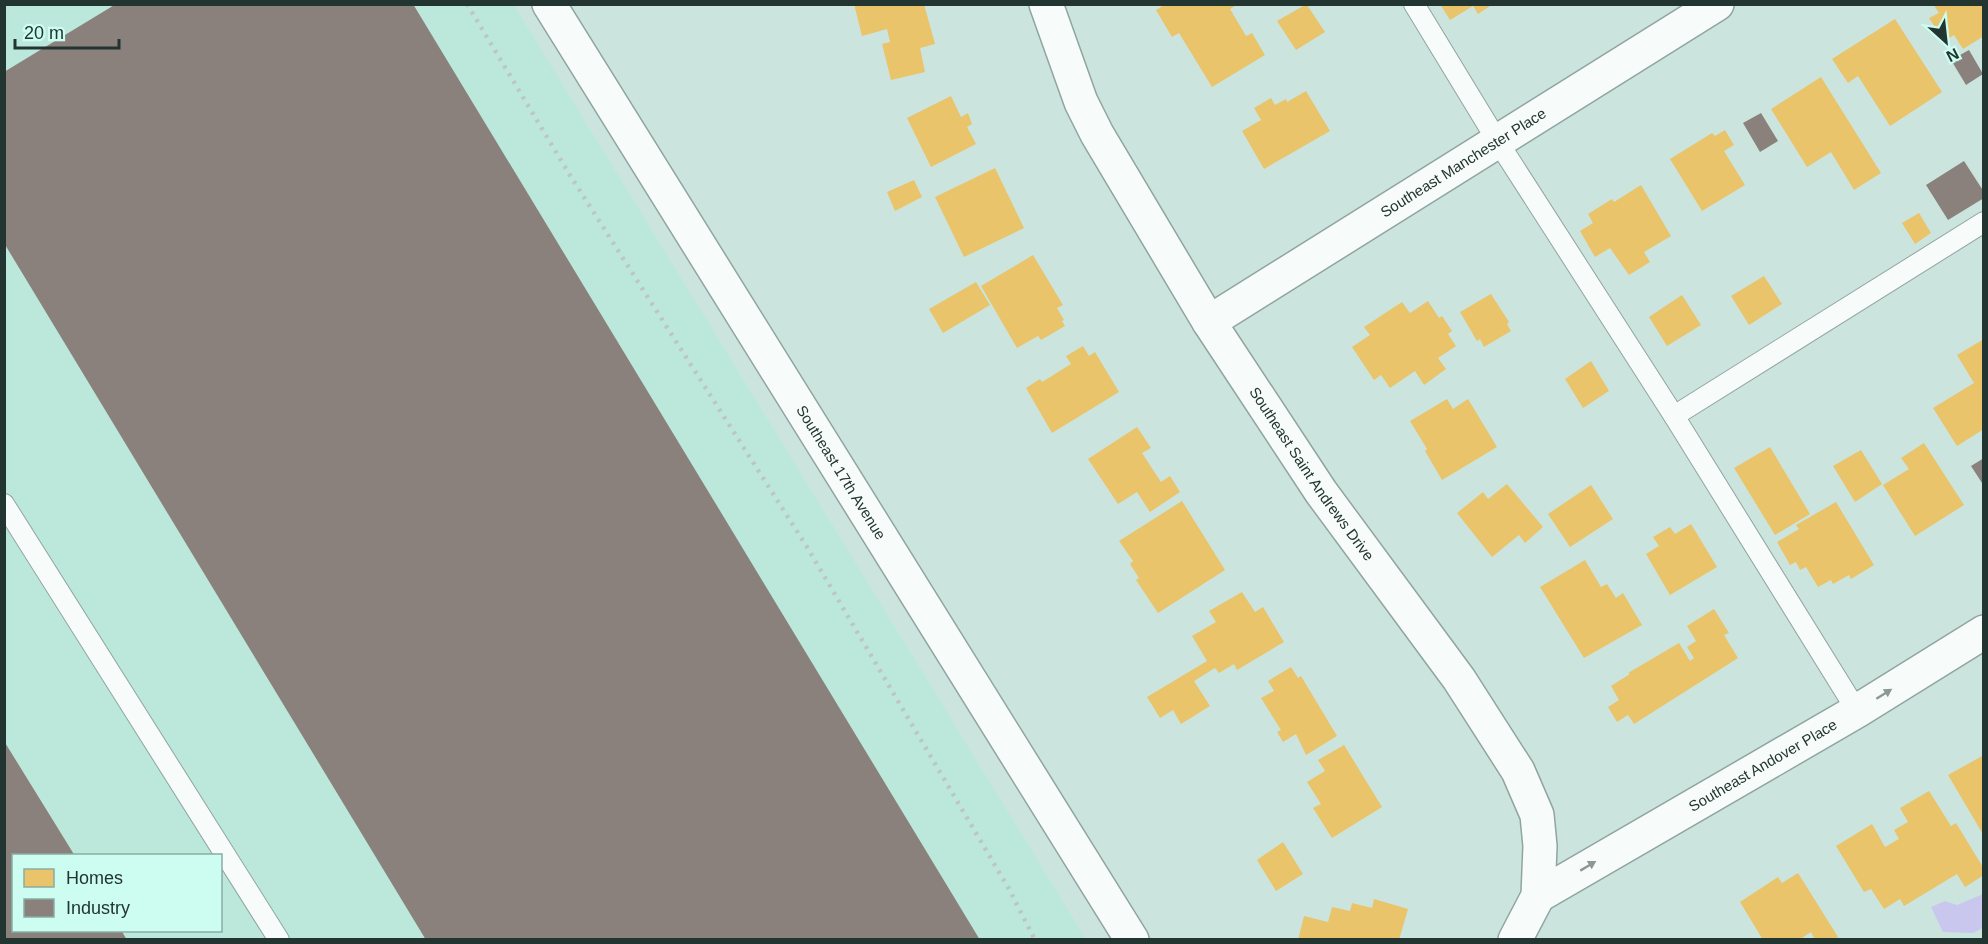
<svg xmlns="http://www.w3.org/2000/svg" width="1988" height="944" font-family="Helvetica,sans-serif">
  <rect width="100%" height="100%" fill="#cbe5de"/>
  <path fill="#bce8dc" fill-rule="evenodd" d="M5,4L514,5L1086,939L5,940ZM14,856H220V930H14Z"/>
  <path fill="#cac7ef" d="M1983,894V928L1973,933L1943,932L1931,907L1945,901L1957,905Z"/>
  <g fill="#e9c46a">
    <path d="M854,4H924L935,44L920,48L925,72L891,80L882,44L890,42L887,29L862,36Z"/>
    <path d="M1166,4H1234L1235,6L1230,9L1246,36L1252,33L1265,55L1212,87L1179,33L1172,37L1156,10Z"/>
    <path d="M1440,4H1493L1478,14L1473,6L1450,20Z"/>
    <path d="M1933,4H1984V36L1963,49L1954,35L1944,41L1929,18L1939,13Z"/>
    <path d="M1305,5H1307L1325,32L1296,50L1277,21Z"/>
    <path d="M1895,19L1942,92L1890,126L1858,76L1848,83L1832,59Z"/>
    <path d="M1821,77L1881,173L1854,190L1831,152L1807,167L1771,109Z"/>
    <path d="M1306,91L1330,131L1264,169L1242,131L1261,120L1254,108L1271,98L1275,105L1286,99L1287,102Z"/>
    <path d="M951,96L961,117L968,113L972,124L967,127L976,144L931,167L907,118Z"/>
    <path d="M1725,130L1734,145L1724,151L1745,185L1702,211L1670,159L1712,133L1715,136Z"/>
    <path d="M995,168L1024,228L964,257L935,197Z"/>
    <path d="M914,180L922,197L895,211L887,192Z"/>
    <path d="M1641,185L1671,236L1644,252L1650,262L1629,275L1610,248L1595,257L1580,231L1593,223L1588,214L1612,199L1614,202Z"/>
    <path d="M1919,213L1931,233L1915,244L1902,223Z"/>
    <path d="M1033,255L1063,305L1057,308L1064,320L1062,321L1065,326L1041,340L1038,336L1017,348L981,286Z"/>
    <path d="M1764,276L1782,304L1749,325L1731,296Z"/>
    <path d="M976,282L990,305L943,333L929,309Z"/>
    <path d="M1491,294L1509,322L1507,324L1511,331L1484,347L1480,339L1477,341L1460,312Z"/>
    <path d="M1682,295L1701,325L1667,346L1649,317Z"/>
    <path d="M1428,301L1439,318L1442,316L1452,331L1448,334L1456,346L1438,358L1446,369L1424,385L1415,371L1390,388L1381,375L1374,380L1352,347L1370,335L1364,327L1402,302L1410,313Z"/>
    <path d="M1984,339V429L1957,446L1933,408L1974,383L1957,355Z"/>
    <path d="M1083,346L1089,356L1095,352L1119,392L1052,433L1026,388L1040,379L1042,382L1071,364L1066,356Z"/>
    <path d="M1591,361L1609,391L1583,408L1565,379Z"/>
    <path d="M1447,399L1453,409L1468,399L1497,447L1442,480L1425,451L1427,449L1410,421Z"/>
    <path d="M1137,427L1151,448L1142,453L1161,482L1170,476L1180,492L1150,512L1137,492L1118,504L1088,459Z"/>
    <path d="M1924,443L1964,505L1915,536L1883,485L1909,469L1901,458Z"/>
    <path d="M1770,447L1810,514L1775,535L1734,468Z"/>
    <path d="M1861,450L1882,484L1855,502L1833,466Z"/>
    <path d="M1507,484L1543,527L1525,543L1519,535L1492,557L1457,513L1483,492L1488,499Z"/>
    <path d="M1591,485L1613,519L1570,547L1548,514Z"/>
    <path d="M1182,501L1225,570L1158,613L1136,580L1139,578L1130,564L1133,561L1119,541Z"/>
    <path d="M1836,502L1874,565L1851,579L1849,575L1833,584L1831,580L1818,587L1806,567L1800,570L1796,562L1790,565L1777,542L1799,529L1796,525Z"/>
    <path d="M1691,524L1717,567L1670,595L1646,554L1659,546L1653,537L1670,527L1675,534Z"/>
    <path d="M1585,560L1601,587L1607,584L1616,598L1623,593L1642,625L1584,658L1540,587Z"/>
    <path d="M1242,592L1255,612L1263,607L1284,642L1237,670L1234,664L1219,673L1215,668L1194,681L1210,706L1181,724L1173,710L1160,718L1147,697L1207,661L1192,636L1216,622L1209,611Z"/>
    <path d="M1714,609L1729,633L1724,635L1738,658L1634,724L1628,715L1617,722L1608,707L1619,700L1611,686L1630,674L1628,673L1679,643L1690,661L1694,658L1687,647L1696,641L1687,626Z"/>
    <path d="M1291,667L1298,678L1301,676L1337,736L1306,755L1296,734L1283,742L1277,732L1281,730L1261,698L1274,691L1268,681Z"/>
    <path d="M1344,745L1382,807L1332,838L1313,808L1321,804L1307,782L1325,771L1318,760Z"/>
    <path d="M1984,755V836L1948,775Z"/>
    <path d="M1929,791L1951,826L1956,823L1984,869V875L1965,887L1957,874L1904,906L1900,899L1884,909L1871,889L1864,892L1836,846L1872,824L1885,847L1899,839L1894,830L1908,822L1900,808Z"/>
    <path d="M1283,842L1303,874L1276,891L1257,860Z"/>
    <path d="M1798,873L1838,937L1834,940H1815L1811,932L1799,940H1763L1740,902L1778,877L1782,883Z"/>
    <path d="M1374,899L1408,909L1399,940H1298L1304,916L1328,922L1332,907L1350,911L1352,903L1372,908Z"/>
  </g>
  <g fill="#8a817c">
    <path d="M116,4H413L980,940H426L4,243V72Z"/>
    <path d="M1969,50L1983,74L1966,85L1951,60Z"/>
    <path d="M1761,113L1778,141L1760,152L1743,123Z"/>
    <path d="M1964,161L1984,192V198L1948,220L1926,185Z"/>
    <path d="M1984,458V486L1971,466Z"/>
    <path d="M4,741L75,856H14V930H121L127,940H4Z"/>
  </g>
  <g fill="none" stroke-linecap="round" stroke-linejoin="round">
    <defs>
      <g id="service">
        <path d="M1414,4L1498,142L1674,416L1857,711"/>
        <path d="M1674,416L1984,222"/>
        <path d="M4,504L279,940"/>
      </g>
      <g id="minor">
        <path id="s1" d="M1046,4L1081,102L1097,134L1209,322L1321,492L1459,679L1518,771L1537,815L1540,846L1538,896L1515,940"/>
        <path id="s2" d="M1209,322L1717,4"/>
        <path id="s3" d="M1538,896L1857,711L1984,632"/>
      </g>
      <g id="secondary">
        <path id="s4" d="M549,4L1132,940"/>
      </g>
    </defs>
    <use href="#service" stroke="#90a59f" stroke-width="22"/>
    <use href="#minor" stroke="#90a59f" stroke-width="36"/>
    <use href="#secondary" stroke="#90a59f" stroke-width="36"/>
    <use href="#service" stroke="#f7fbfa" stroke-width="20"/>
    <use href="#minor" stroke="#f7fbfa" stroke-width="33"/>
    <use href="#secondary" stroke="#f7fbfa" stroke-width="33"/>
    <path stroke="#bec6c4" stroke-width="4.5" stroke-dasharray="3 6" stroke-linecap="butt" d="M467,4L568,172L807,547L1009,889L1035,940"/>
  </g>
  <defs><path id="oneway-solid" d="M-6-.8H1V-3.2L6.5 0L1 3.2V.8H-6Z" transform="scale(1.5)"/></defs>
  <g fill="#8c9895">
    <use href="#oneway-solid" transform="translate(1884 694) rotate(-32)"/>
    <use href="#oneway-solid" transform="translate(1588 866) rotate(-31)"/>
  </g>
  <g text-anchor="middle" stroke-width="6" stroke-linejoin="round" paint-order="stroke">
    <g font-size="15" fill="#223530" stroke="#cdfdf0">
      <text dy="5" stroke="none"><textPath href="#s2" startOffset="300">Southeast Manchester Place</textPath></text>
      <text dy="5" stroke="none"><textPath href="#s4" startOffset="552">Southeast 17th Avenue</textPath></text>
      <text dy="5" stroke="none"><textPath href="#s1" startOffset="542">Southeast Saint Andrews Drive</textPath></text>
      <text dy="5" stroke="none"><textPath href="#s3" startOffset="260">Southeast Andover Place</textPath></text>
    </g>
  </g>
  <rect width="1988" height="944" fill="none" stroke="#223530" stroke-width="12"/>
  <rect x="12" y="854" width="210" height="78" fill="#cdfdf0" stroke="#89ada3" stroke-width="1.5"/>
  <rect x="24" y="869" width="30" height="18" fill="#e9c46a" stroke="#89ada3" stroke-width="1.5"/>
  <text x="66" y="884" font-size="18" fill="#223530">Homes</text>
  <rect x="24" y="899" width="30" height="18" fill="#8a817c" stroke="#89ada3" stroke-width="1.5"/>
  <text x="66" y="914" font-size="18" fill="#223530">Industry</text>
  <g transform="translate(1946 42) rotate(153)" stroke="#cdfdf0" stroke-width="4.5" paint-order="stroke">
  <path d="M0-4.5L10 22L0 15L-10 22Z" fill="#223530"/>
  <text y="-9" font-size="16" font-weight="bold" text-anchor="middle" fill="#223530">N</text>
  </g>
  <path d="M15 39v9h104v-9" fill="none" stroke="#223530" stroke-width="3"/>
  <text x="24" y="39" font-size="18" fill="#223530" stroke="#cdfdf0" stroke-width="4.5" paint-order="stroke">20 m</text>
</svg>
